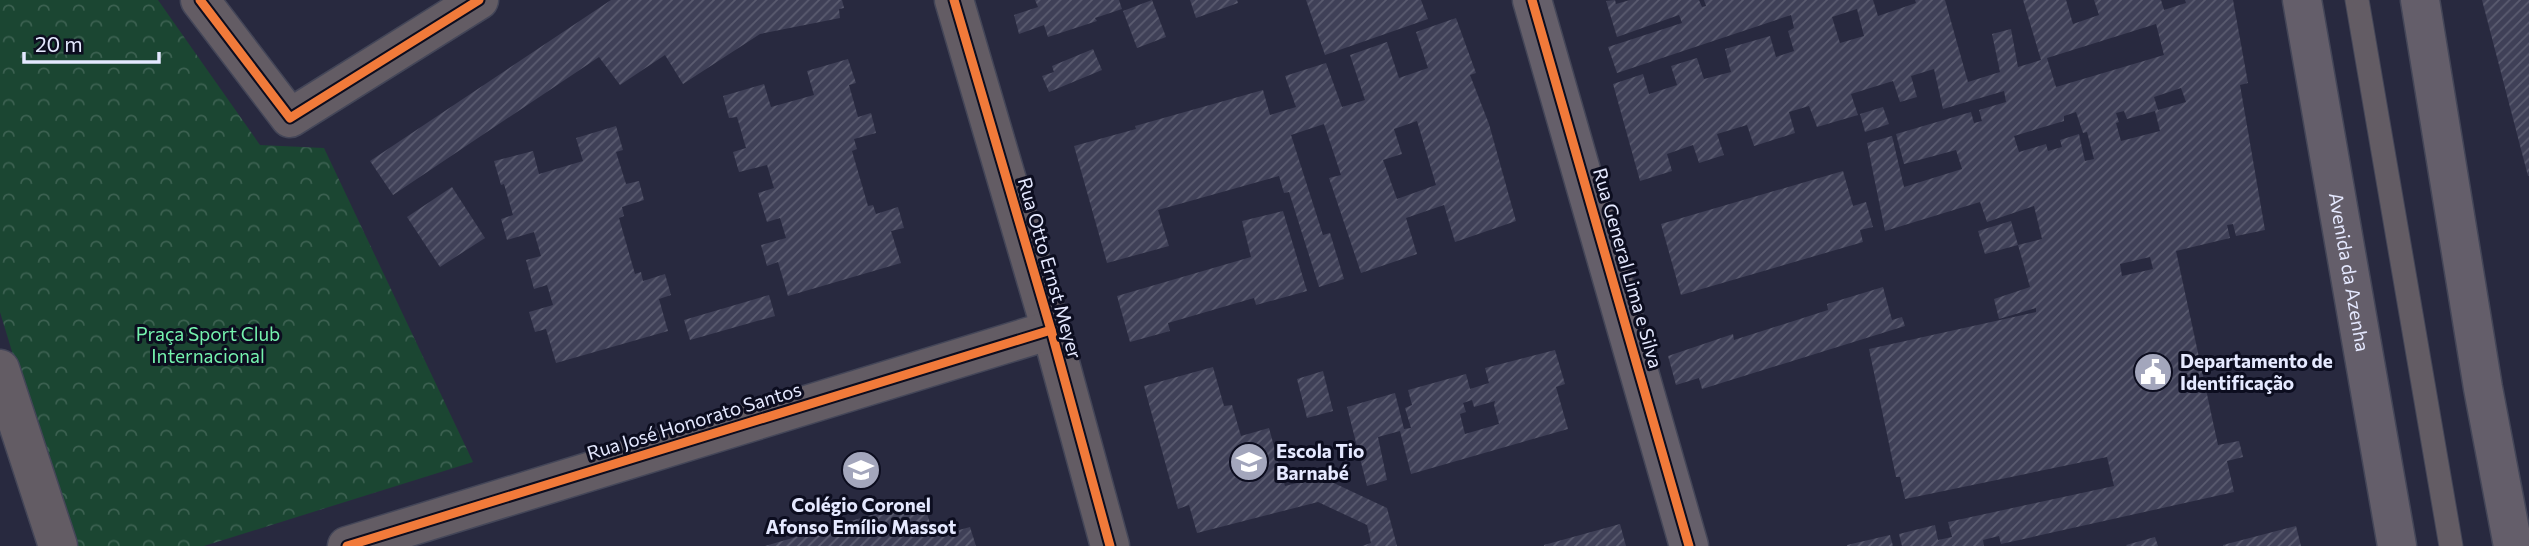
<svg xmlns="http://www.w3.org/2000/svg" width="2529" height="546" font-family="Commissioner,sans-serif">
  <defs>
    <pattern id="park-crowns" width="20" height="18" patternUnits="userSpaceOnUse" patternTransform="scale(1.75)"><rect width="20" height="18" fill="#1b4632"/><path d="M2 6a3 3 0 1 1 6 0M12 15a3 3 0 1 1 6 0" fill="none" stroke="#3c6151"/></pattern>
    <pattern id="building-hatch" width="6" height="6" patternUnits="userSpaceOnUse" patternTransform="scale(1.75)"><rect width="6" height="6" fill="#3f4057"/><path d="M-1 1l2-2M0 6l6-6M5 7l2-2" fill="none" stroke="#5b5c70"/></pattern>
  </defs>
  <rect width="100%" height="100%" fill="#28293f"/>
  <path fill="url(#park-crowns)" d="M0,0H158L260,145L324,148L473,462L204,546H71L0,312Z"/>
  <g fill="url(#building-hatch)" fill-rule="evenodd">
    <path d="M611,0H842L844,8L839,9L840,18L760,34L683,84L665,55L620,85L599,57L393,195L370,161Z"/>
    <path d="M1035,0H1119L1122,9L1095,18L1097,21L1048,37L1044,25L1019,34L1014,15L1038,7Z"/>
    <path d="M1152,0L1166,37L1137,48L1123,11Z"/>
    <path d="M1190,0H1237L1238,3L1196,18Z"/>
    <path d="M1306,0H1421L1428,19L1325,55Z"/>
    <path d="M1615,0L1616,4L1630,0H1699L1702,7L1706,6L1704,0H1873L1878,16L1916,3L1915,0H1945L1968,82L2000,72L1992,34L2011,29L2018,67L2041,60L2023,0H2066L2073,24L2099,15L2094,0H2161L2164,10L2186,3L2185,0H2233L2248,83L2240,85L2265,230L2236,236L2233,224L2227,225L2230,238L2176,251L2218,445L2239,441L2243,457L2227,461L2234,492L2001,544L1999,536L1983,540L1984,546H1902L1899,534L1935,525L1938,540L1952,537L1948,522L2114,486L2107,457L1905,499L1900,477H1896L1869,349L2036,312V308L1999,319L1994,299L2030,287L2018,245L2042,239L2034,206L1987,222L1980,202L1885,231L1867,143L1892,136L1904,187L1962,169L1956,150L1904,164L1896,134L1971,112L1974,123L1982,121L1979,110L2006,102L2004,91L1943,109L1934,69L1911,76L1917,97L1900,102L1893,81L1851,94L1858,115L1817,127L1809,106L1789,112L1795,133L1754,146L1747,125L1717,134L1724,155L1699,163L1693,145L1667,154L1672,171L1640,181L1613,84L1643,74L1649,94L1677,85L1671,66L1697,58L1704,79L1731,72L1725,49L1770,36L1776,57L1794,51L1788,31L1794,28L1791,15L1617,73L1608,47L1682,23L1679,15L1617,37L1606,1ZM1857,9L1864,36L1840,43L1832,17ZM2156,24L2164,55L2056,87L2047,58ZM2181,88L2186,102L2158,110L2154,97ZM2124,111L2127,119L2155,111L2160,131L2121,141L2116,123L2119,122L2116,113ZM2076,112L2083,133L2087,132L2094,159L2085,161L2079,134L2060,140L2062,147L2048,151L2046,144L2019,152L2014,136L2064,121V116ZM2150,257L2153,269L2122,276L2120,264Z"/>
    <path d="M2482,0H2529V176H2528Z"/>
    <path d="M1456,18L1476,73L1470,75L1489,124L1516,221L1455,242L1444,205L1406,218L1417,254L1361,273L1329,178L1341,175L1324,124L1291,135L1323,235L1330,233L1344,279L1319,287L1289,192L1284,193L1279,176L1158,210L1169,246L1107,263L1074,146L1136,129L1135,126L1263,90L1270,115L1296,107L1285,76L1326,63L1342,107L1365,100L1350,55L1387,42L1399,78L1428,68L1416,32ZM1417,121L1436,185L1397,199L1383,160L1402,154L1394,129Z"/>
    <path d="M1093,49L1102,70L1049,92L1042,76L1054,72L1052,66Z"/>
    <path d="M848,59L856,83L849,85L858,117L871,113L876,133L854,139L857,149L852,151L868,206L873,205L876,214L898,207L904,228L891,231L901,263L788,296L778,262L767,266L761,245L786,238L780,218L767,222L758,193L774,188L767,165L739,172L733,152L746,148L737,117L729,118L723,96L764,84L771,107L814,95L807,71Z"/>
    <path d="M1883,107L1889,124L1865,132L1860,114Z"/>
    <path d="M616,126L623,150L616,152L626,184L639,181L644,200L622,207L624,216L619,218L635,274L641,272L643,281L665,274L671,295L659,299L668,331L556,363L546,329L535,332L529,312L553,305L547,285L534,289L526,260L541,256L534,232L507,240L501,219L513,215L504,184L501,185L494,161L533,151L539,174L583,161L576,138Z"/>
    <path d="M1843,171L1853,206L1866,202L1873,227L1860,230L1863,242L1681,295L1661,224Z"/>
    <path d="M452,187L485,238L440,267L407,217Z"/>
    <path d="M1283,211L1307,291L1256,305L1254,298L1168,323L1170,331L1130,342L1117,296L1251,257L1242,221Z"/>
    <path d="M2011,221L2018,245L1985,254L1978,231Z"/>
    <path d="M1883,287L1892,320L1902,317L1905,326L1702,389L1699,378L1676,385L1668,356L1733,334L1734,340L1828,310L1827,304Z"/>
    <path d="M769,295L775,316L690,340L684,320Z"/>
    <path d="M1555,350L1565,384L1556,387L1568,429L1411,474L1400,431L1378,437L1387,480L1367,486L1347,407L1395,393L1404,429L1411,428L1405,408L1412,405L1408,390L1466,374L1470,389L1489,383L1485,368ZM1472,400L1474,407L1495,401L1494,405L1499,424L1465,434L1460,414L1466,412L1463,403Z"/>
    <path d="M1213,367L1224,406L1232,405L1241,436L1269,428L1285,486L1321,477L1387,508L1397,546H1362L1371,543L1367,525L1318,502L1197,533L1189,505L1178,509L1144,386Z"/>
    <path d="M1323,371L1333,411L1307,418L1297,379Z"/>
    <path d="M923,500L934,537L970,527L976,546H765Z"/>
    <path d="M1620,524L1626,546H1544V545Z"/>
    <path d="M2296,526L2301,546H2223V545Z"/>
    <path d="M1890,535L1893,546H1847V545Z"/>
    <path d="M2155,537L2158,546H2127L2126,545Z"/>
  </g>
  <g fill="none" stroke-linecap="round" stroke-linejoin="round">
    <defs>
      <path id="lane" d="M2357,0L2451,546"/>
      <g id="street">
        <path d="M200,0L290,118L479,0"/>
        <path d="M954,0L1051,330L1110,546"/>
        <path d="M0,369L58,546"/>
        <path d="M347,546L1051,330"/>
      </g>
      <path id="secondary" d="M1532,0L1689,546"/>
      <g id="primary">
        <path id="s1" d="M2302,0L2397,546"/>
        <path d="M2420,0L2483,388L2513,546"/>
      </g>
    </defs>
    <use href="#lane" stroke="#444658" stroke-width="25"/>
    <use href="#street" stroke="#444658" stroke-width="41"/>
    <use href="#secondary" stroke="#444658" stroke-width="41"/>
    <use href="#primary" stroke="#444658" stroke-width="41"/>
    <use href="#lane" stroke="#635c64" stroke-width="23"/>
    <use href="#street" stroke="#635c64" stroke-width="38"/>
    <use href="#secondary" stroke="#655f6a" stroke-width="38"/>
    <use href="#primary" stroke="#645e6a" stroke-width="38"/>
    <defs>
      <g id="cycleway">
        <path d="M200,0L290,118L479,0"/>
        <path d="M954,0L1051,330L1110,546"/>
        <path d="M1532,0L1689,546"/>
        <path d="M347,546L1051,330"/>
      </g>
    </defs>
    <use href="#cycleway" stroke="#0c0d1f" stroke-width="13"/>
    <use href="#cycleway" stroke="#f17a3a" stroke-width="9"/>
  </g>
  <defs>
    <symbol id="civic-disc" viewBox="-11 -11 22 22"><circle r="9.5" fill="#a3a6bc" stroke="#0c0d1f"/><path d="M-.6-6.5H3V-4.5H.6V-3L4-1V1h2V6H-6V1h2V-1L-.6-3ZM-1.2 2.5V6h2.4V2.5Z" fill="#fff"/></symbol>
    <symbol id="school-disc" viewBox="-11 -11 22 22"><circle r="9.5" fill="#a3a6bc" stroke="#0c0d1f"/><path d="M0-5L7-2L0 1L-7-2ZM-4 1L0 2.5L4 1V4Q0 6-4 4Z" fill="#fff"/></symbol>
  </defs>
  <g fill-rule="evenodd">
    <use href="#civic-disc" x="2131" y="350" width="44" height="44"/>
    <use href="#school-disc" x="1227" y="440" width="44" height="44"/>
    <use href="#school-disc" x="839" y="448" width="44" height="44"/>
  </g>
  <g text-anchor="middle" stroke-width="6" stroke-linejoin="round" paint-order="stroke">
    <g font-size="19" fill="#e5e9ff" stroke="#0c0d1f">
      <text transform="translate(1050 268) rotate(74)" y="7">Rua Otto Ernst Meyer</text>
      <text transform="translate(1628 268) rotate(74)" y="7">Rua General Lima e Silva</text>
      <text dy="7" stroke="none"><textPath href="#s1" startOffset="276">Avenida da Azenha</textPath></text>
      <text transform="translate(694 421) rotate(-17)" y="7">Rua José Honorato Santos</text>
    </g>
    <g font-size="19" fill="#75f3ae" stroke="#0c0d1f">
      <text x="208" y="341">Praça Sport Club<tspan x="208" dy="22">Internacional</tspan></text>
    </g>
    <g font-size="19" font-weight="bold" fill="#e5e9ff" stroke="#0c0d1f" text-anchor="start">
      <text x="2180" y="368">Departamento de<tspan x="2180" dy="22">Identificação</tspan></text>
      <text x="1276" y="458">Escola Tio<tspan x="1276" dy="22">Barnabé</tspan></text>
      <text x="861" y="512" text-anchor="middle">Colégio Coronel<tspan x="861" dy="22">Afonso Emílio Massot</tspan></text>
    </g>
  </g>
  <path d="M24 52v10h135v-10" fill="none" stroke="#e5e9ff" stroke-width="3.5"/>
  <text x="35" y="52" font-size="21" fill="#e5e9ff" stroke="#0c0d1f" stroke-width="5" paint-order="stroke">20 m</text>
</svg>
